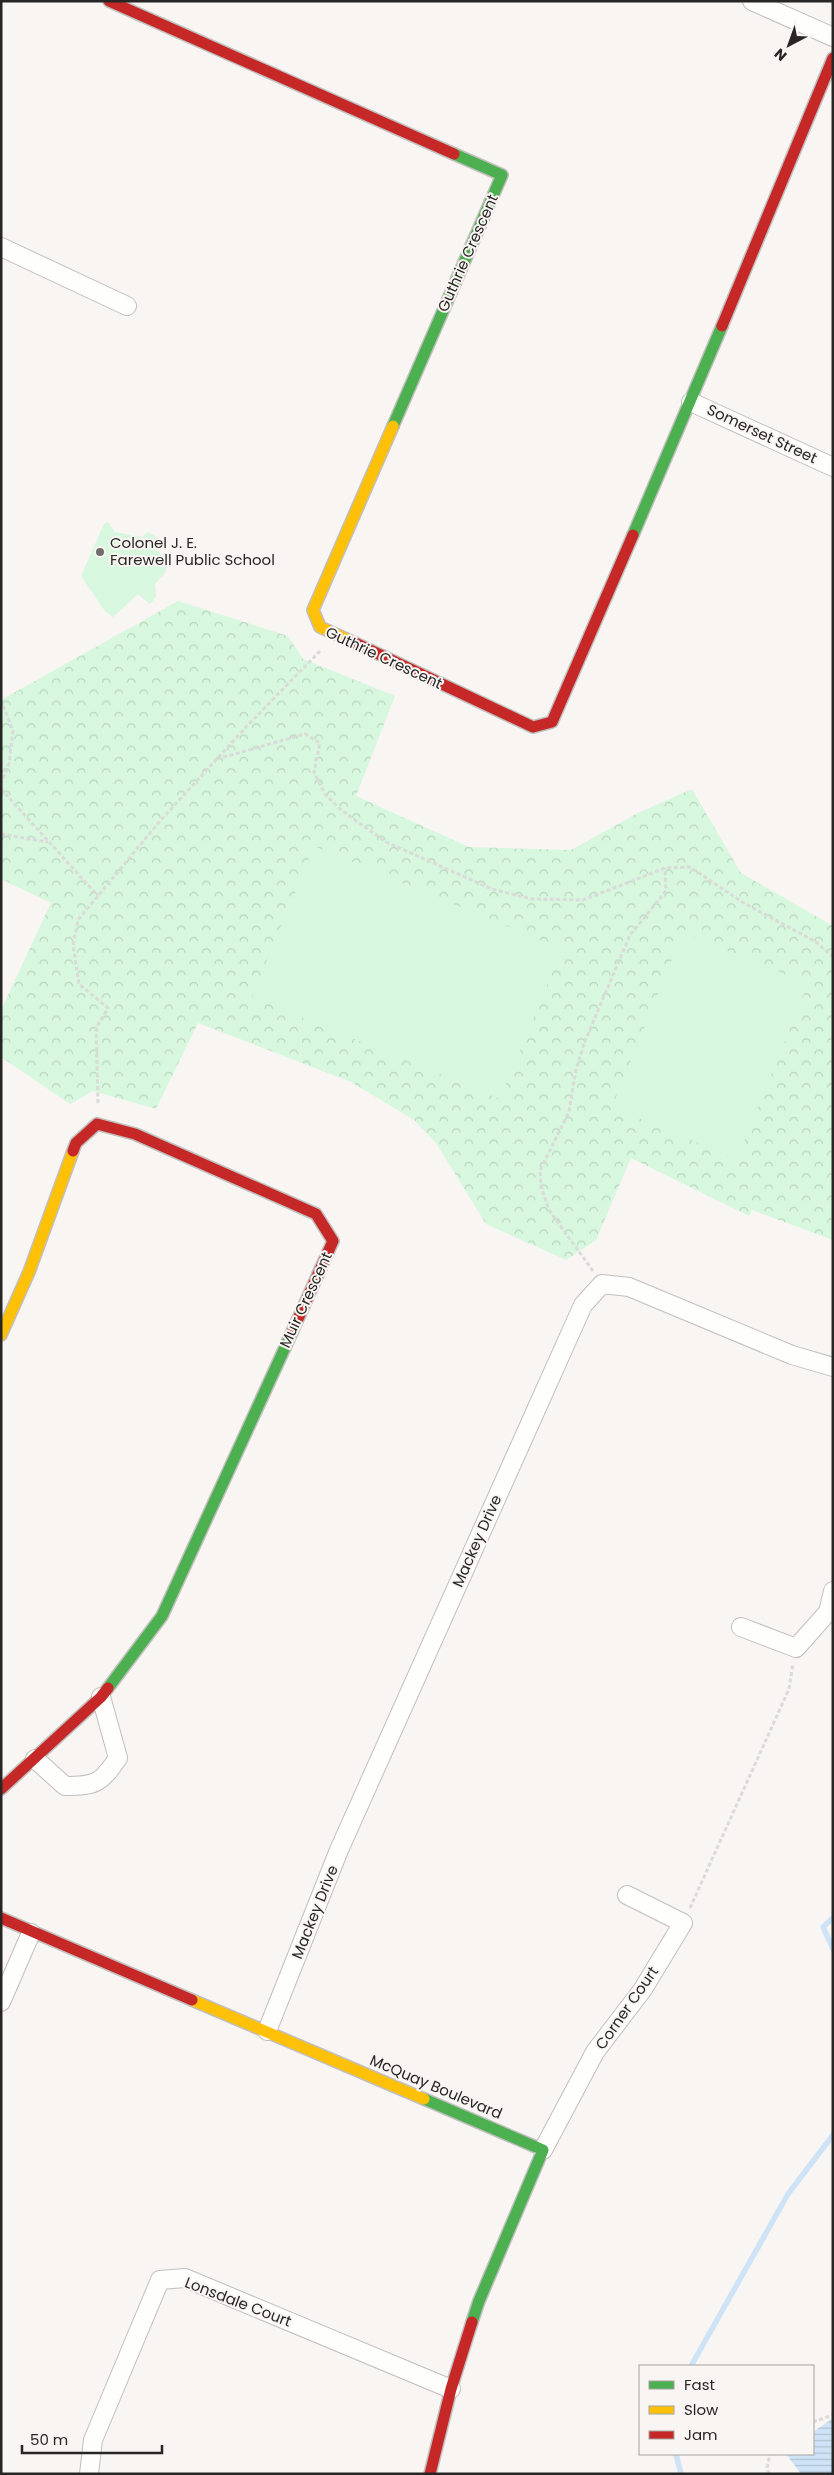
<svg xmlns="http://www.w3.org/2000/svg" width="834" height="2475" font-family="Poppins,sans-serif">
  <defs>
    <pattern id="forest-crowns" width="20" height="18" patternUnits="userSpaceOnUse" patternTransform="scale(1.25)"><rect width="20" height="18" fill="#d7f7de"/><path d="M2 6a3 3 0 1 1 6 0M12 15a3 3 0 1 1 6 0" fill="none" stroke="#b9d4be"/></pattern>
    <pattern id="water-rules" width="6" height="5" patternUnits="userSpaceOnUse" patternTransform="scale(1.25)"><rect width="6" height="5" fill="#cee4f6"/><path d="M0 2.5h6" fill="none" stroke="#b1c3d3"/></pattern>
  </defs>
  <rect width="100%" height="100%" fill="#f8f5f3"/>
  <path fill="url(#forest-crowns)" d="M178,601L288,636L303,659L395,696L356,796L469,847L571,850L638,813L692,789L741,873L833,926V1240L752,1210L749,1216L631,1158L596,1240L566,1260L486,1224L436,1143L414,1120L351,1082L198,1023L156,1109L93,1091L70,1104L1,1057V1010L51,903L1,879V700Z"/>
  <g fill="#d7f7de">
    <path d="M108,522L115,532L143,537L148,532L160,539L154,548L168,560L165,573L155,584L156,597L150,604L138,594L113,617L105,611L81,576L104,524Z"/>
    <path d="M314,846L562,949L500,1099L252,997Z"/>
    <path d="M683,932L808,984L737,1159L612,1107Z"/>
  </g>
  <path fill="url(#water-rules)" d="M833,2418V2474H801L786,2454H813V2432Z"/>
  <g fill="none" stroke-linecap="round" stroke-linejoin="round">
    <g stroke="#cee4f6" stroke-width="5.5">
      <path d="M833,1918L823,1927L833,1949"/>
      <path d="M691,2366L788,2194L833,2135"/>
      <path d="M676,2454L681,2474"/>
    </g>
    <defs>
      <g id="street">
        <path d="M752,1L833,37"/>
        <path d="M1,247L127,306"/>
        <path d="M691,402L833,467"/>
        <path d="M741,1627L796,1648L828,1612L833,1591"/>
        <path d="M35,1759L65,1786C96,1786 101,1783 118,1758L101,1697"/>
        <path d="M1,2002L31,1933"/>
        <path d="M267,2031L339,1850L583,1305L602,1284L629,1287L792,1355L833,1367"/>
        <path d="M543,2150L595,2052L643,1989L683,1923L627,1895"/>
        <path d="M89,2474L93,2440L160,2280L185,2278L451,2389"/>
      </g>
      <g id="fast">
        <path d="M393,426L502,175L454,154"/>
        <path d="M633,535L722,326"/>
        <path d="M108,1688L162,1616L293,1330"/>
        <path d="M424,2099L543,2150L479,2301L472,2322"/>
      </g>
      <g id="slow">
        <path d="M353,642L320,627L313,610L393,426"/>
        <path d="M1,1335L29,1272L73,1151"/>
        <path d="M192,2000L424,2099"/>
      </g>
      <g id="jam">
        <path d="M109,1L454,154"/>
        <path d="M722,326L833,58"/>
        <path d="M353,642L533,727L552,722L633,535"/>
        <path d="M73,1151L76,1143L97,1124L135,1134L316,1214L333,1241L293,1330"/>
        <path d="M1,1789L101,1697L108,1688"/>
        <path d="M1,1918L192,2000"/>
        <path d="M430,2474L451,2389L472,2322"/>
      </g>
    </defs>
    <use href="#street" stroke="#c1bfbd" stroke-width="20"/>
    <use href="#fast" stroke="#c1bfbd" stroke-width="14"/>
    <use href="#slow" stroke="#c1bfbd" stroke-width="14"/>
    <use href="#jam" stroke="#c1bfbd" stroke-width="14"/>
    <g stroke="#dadad9" stroke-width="3" stroke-dasharray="4 2.5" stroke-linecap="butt">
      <path d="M1,700L13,731L9,764L1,783"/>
      <path d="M217,759L305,734L320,743L314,772L325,794L341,810L386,842L492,889L532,899L583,900L665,868L690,867L742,902L816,942L833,957"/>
      <path d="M1,789L98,896"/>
      <path d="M1,834L48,842"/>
      <path d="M98,1103L96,1028L108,1008L79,984L73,945L78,920L160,821L247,726L321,650"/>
      <path d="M593,1271L549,1210L541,1186L540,1170L569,1112L576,1069L585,1041L630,935L666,891L665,868"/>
      <path d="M690,1908L789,1689L793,1663"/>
      <path d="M813,2422L833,2415"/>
      <path d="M769,2474L767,2468L770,2454"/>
    </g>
    <use href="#street" stroke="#fefefd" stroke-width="18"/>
    <use href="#fast" stroke="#4caf50" stroke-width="11"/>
    <use href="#slow" stroke="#ffc107" stroke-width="11"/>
    <use href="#jam" stroke="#c62828" stroke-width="11"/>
  </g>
  <circle fill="#706e6d" stroke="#f9f5f2" stroke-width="2" cx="100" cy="552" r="5"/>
  <g text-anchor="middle" stroke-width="4" stroke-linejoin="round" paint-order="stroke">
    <g font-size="15" fill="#272625" stroke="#f9f5f2">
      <text transform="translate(468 253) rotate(-66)" y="5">Guthrie Crescent</text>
      <text transform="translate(762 434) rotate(25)" y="5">Somerset Street</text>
      <text transform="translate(384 658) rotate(25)" y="5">Guthrie Crescent</text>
      <text transform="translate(306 1300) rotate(-65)" y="5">Muir Crescent</text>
      <text transform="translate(477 1541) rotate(-66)" y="5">Mackey Drive</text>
      <text transform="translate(315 1912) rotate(-68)" y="5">Mackey Drive</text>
      <text transform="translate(627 2008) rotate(-55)" y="5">Corner Court</text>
      <text transform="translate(436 2087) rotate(23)" y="5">McQuay Boulevard</text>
      <text transform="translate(238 2302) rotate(21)" y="5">Lonsdale Court</text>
    </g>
    <g font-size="15" fill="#272625" stroke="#f9f5f2" text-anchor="start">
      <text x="110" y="548">Colonel J. E.<tspan x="110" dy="17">Farewell Public School</tspan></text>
    </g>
  </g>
  <rect width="834" height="2475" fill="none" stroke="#272625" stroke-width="5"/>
  <rect x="639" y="2365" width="175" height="90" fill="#f9f5f2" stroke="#a5a2a0"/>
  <rect x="649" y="2381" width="25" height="8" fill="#4caf50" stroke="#a5a2a0"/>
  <text x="684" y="2390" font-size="15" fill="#272625">Fast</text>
  <rect x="649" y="2406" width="25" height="8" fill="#ffc107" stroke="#a5a2a0"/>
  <text x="684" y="2415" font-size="15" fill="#272625">Slow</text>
  <rect x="649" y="2431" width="25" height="8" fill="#c62828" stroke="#a5a2a0"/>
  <text x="684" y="2440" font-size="15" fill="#272625">Jam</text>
  <g transform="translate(789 45) rotate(221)" stroke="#f9f5f2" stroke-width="4" paint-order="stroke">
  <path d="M0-4L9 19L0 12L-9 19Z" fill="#272625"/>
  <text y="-8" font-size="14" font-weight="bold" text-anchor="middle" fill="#272625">N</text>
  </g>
  <path d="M22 2445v8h140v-8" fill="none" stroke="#272625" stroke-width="2.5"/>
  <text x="30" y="2445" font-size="15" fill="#272625" stroke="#f9f5f2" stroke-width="4" paint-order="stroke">50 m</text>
</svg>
